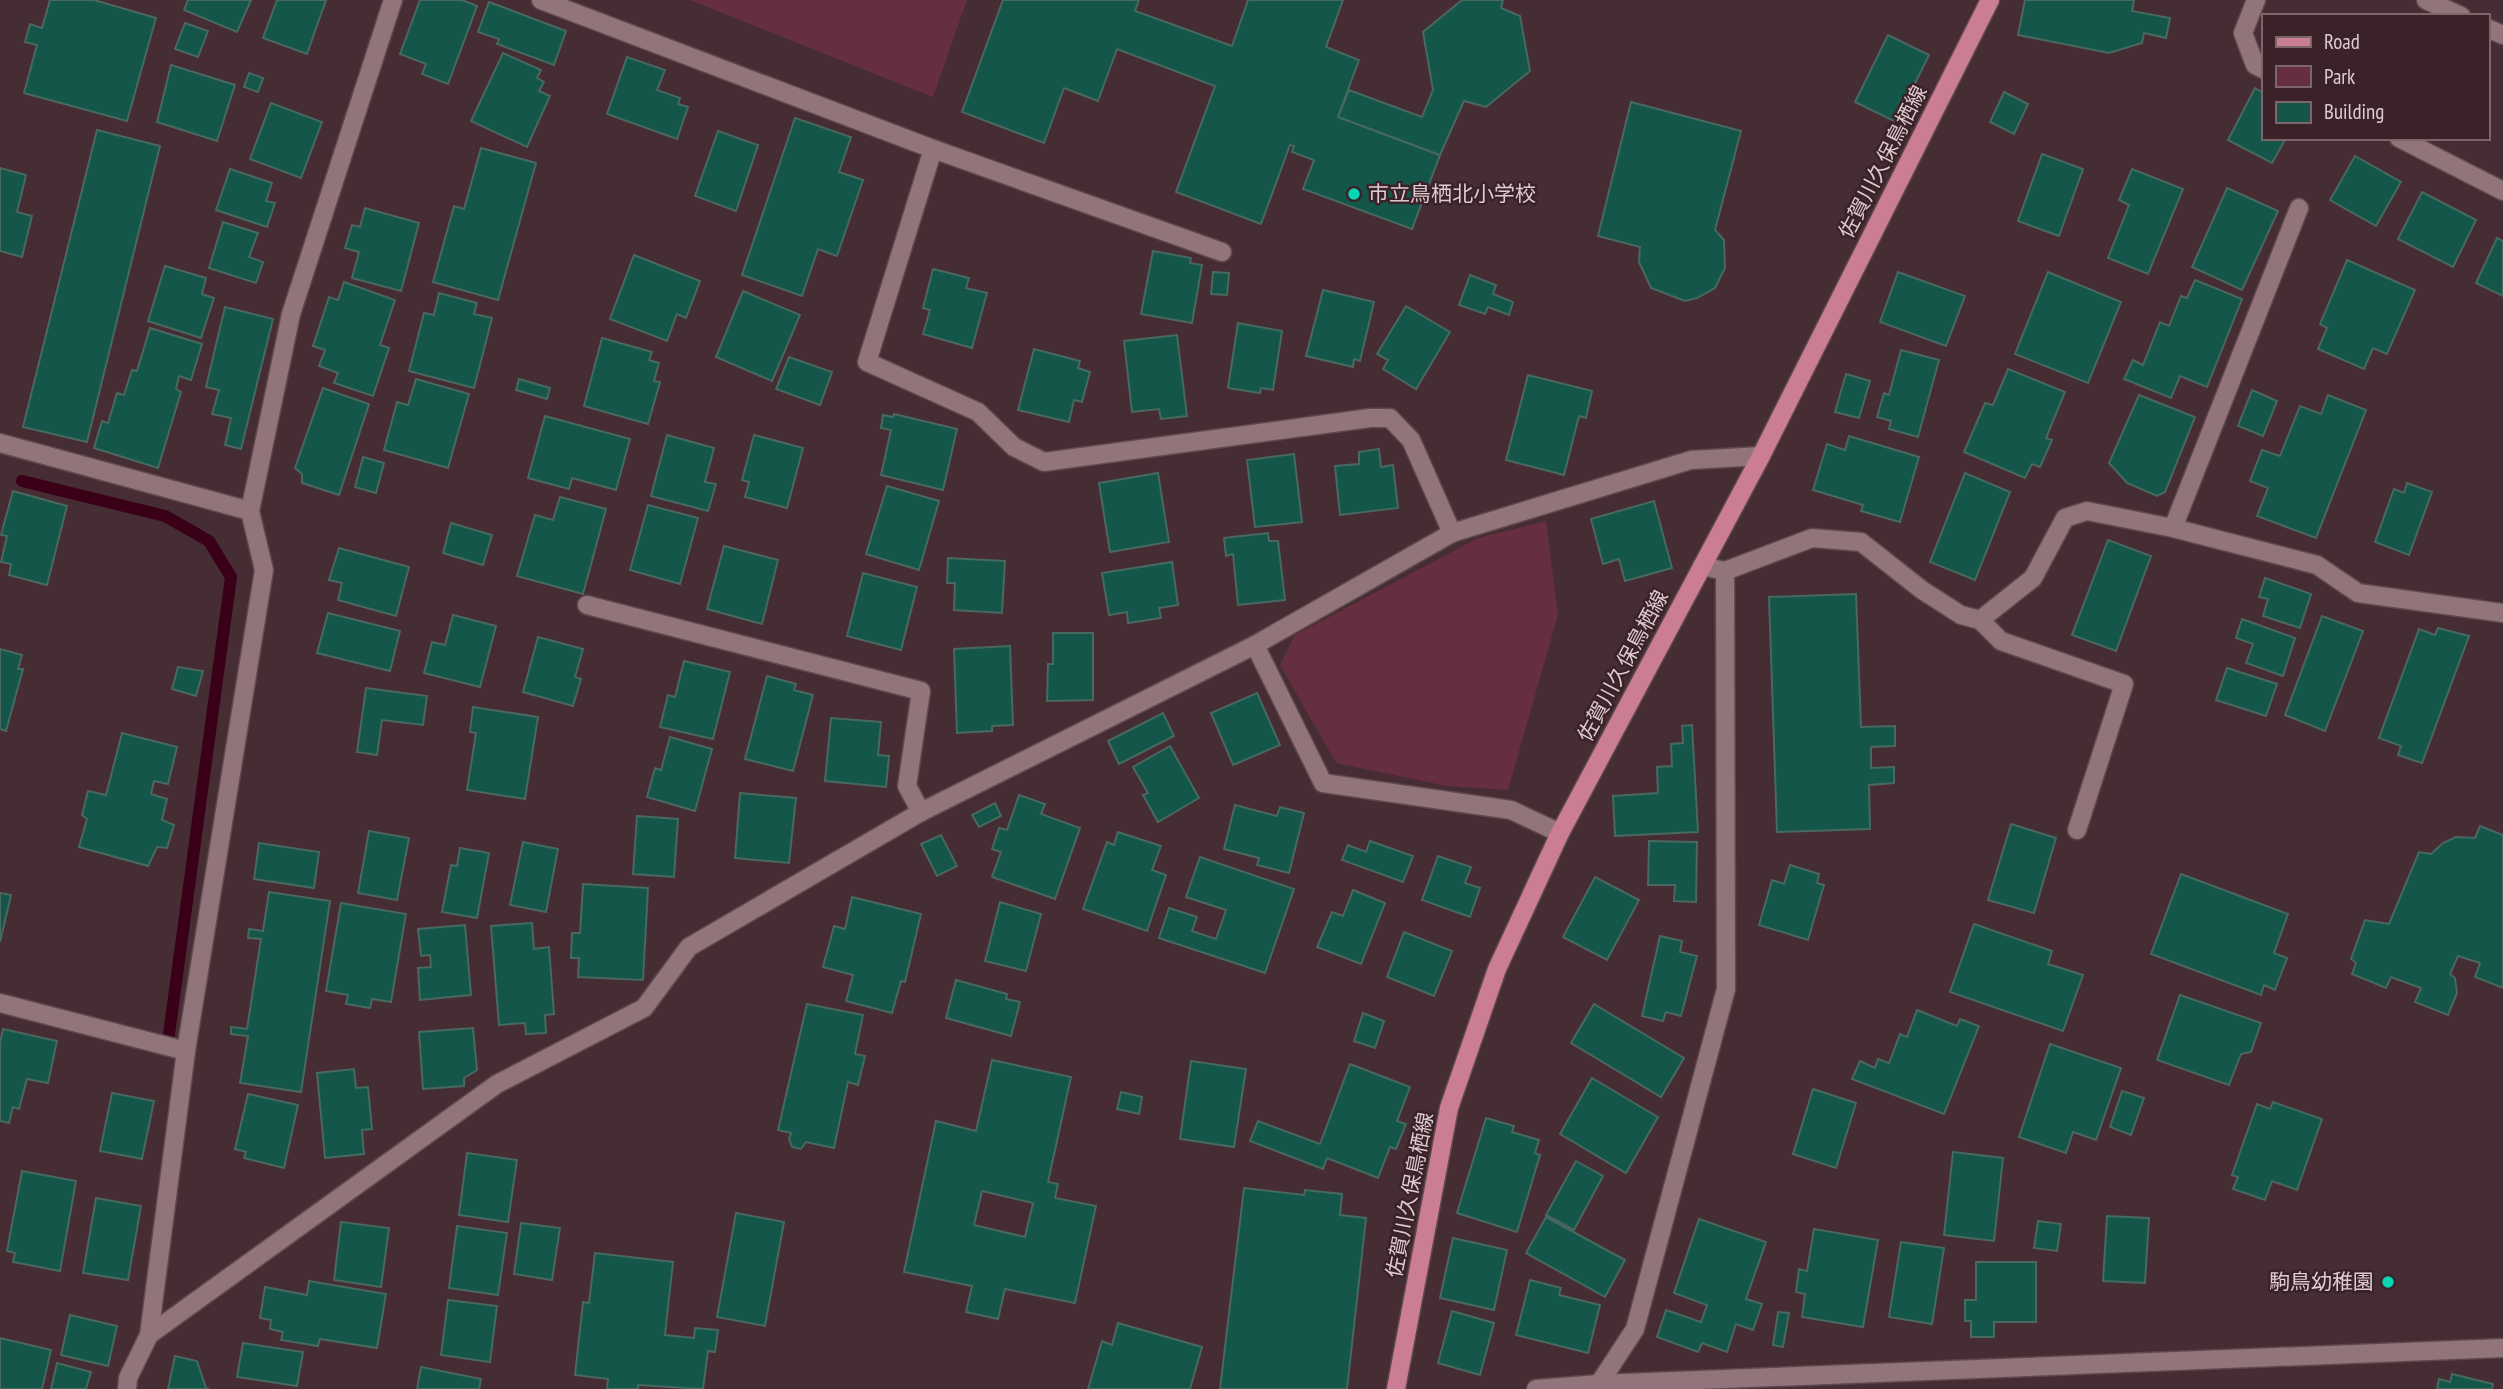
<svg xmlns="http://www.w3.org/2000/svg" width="2503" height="1389" font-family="'PT Sans Narrow','Noto Sans JP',sans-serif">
  <rect width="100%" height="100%" fill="#462c33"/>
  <g fill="#652f40">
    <path d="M690,0H967L933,97Z"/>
    <path d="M1546,521L1558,615L1508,790L1447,786L1336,763L1280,665L1295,635L1478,538Z"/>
  </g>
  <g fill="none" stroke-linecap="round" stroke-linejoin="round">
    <path stroke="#390018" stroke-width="12" d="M22,481L165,516L209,541L231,577L169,1034"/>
  </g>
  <g fill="#14574a" stroke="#486860" stroke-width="2" fill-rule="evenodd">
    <path d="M50,0H94L156,18L127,121L24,93L37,45L25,42L30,24L42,28Z"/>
    <path d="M188,0H251L237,32L184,10Z"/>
    <path d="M277,0H326L307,54L263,38Z"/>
    <path d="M420,0H462L477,6L448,84L422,74L426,64L400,54Z"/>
    <path d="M1003,0H1139L1135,11L1232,46L1248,0H1343L1326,47L1359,60L1338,117L1440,155L1412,229L1303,189L1314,160L1292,152L1294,146L1290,145L1261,224L1176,192L1215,86L1117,49L1098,101L1064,88L1044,143L962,112Z"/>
    <path d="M1462,0H1503L1501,8L1520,16L1530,71L1486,107L1464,101L1440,155L1338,117L1349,90L1422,117L1433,90L1423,32Z"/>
    <path d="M2025,0H2134L2132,11L2170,18L2166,38L2144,33L2142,43L2109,53L2018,35Z"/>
    <path d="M489,2L566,31L554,65L497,44L499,39L478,32Z"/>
    <path d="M185,23L208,31L198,57L175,49Z"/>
    <path d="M1888,35L1929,55L1896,122L1855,102Z"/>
    <path d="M503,53L541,70L537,78L544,82L539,91L550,96L527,147L471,121Z"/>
    <path d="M627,57L665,70L657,90L680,98L678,104L688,107L677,139L607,114Z"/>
    <path d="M171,65L235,85L217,141L157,122Z"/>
    <path d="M249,73L263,78L258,92L244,87Z"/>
    <path d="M2255,88L2263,93V138H2286L2272,163L2228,140Z"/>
    <path d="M2004,92L2028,104L2014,134L1990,122Z"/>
    <path d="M1631,102L1741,131L1715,230L1724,240L1725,268L1715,288L1697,298L1685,301L1651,288L1639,262L1640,247L1598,236Z"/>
    <path d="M271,103L322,122L301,178L250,159Z"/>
    <path d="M795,118L851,137L839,172L863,180L837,256L818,249L802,296L742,275Z"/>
    <path d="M97,130L160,146L87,442L23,427Z"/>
    <path d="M718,131L758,145L736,211L695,196Z"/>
    <path d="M481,148L536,163L498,300L433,282L454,206L464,209Z"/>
    <path d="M2042,154L2083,169L2059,236L2018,221Z"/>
    <path d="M2355,156L2401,182L2376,226L2330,200Z"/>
    <path d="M0,168L26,175L17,212L32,216L22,257L0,251Z"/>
    <path d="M230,169L272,183L266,201L275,203L267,227L216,210Z"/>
    <path d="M2132,169L2183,189L2148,274L2108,258L2129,205L2119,200Z"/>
    <path d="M2227,188L2278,211L2242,290L2192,267Z"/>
    <path d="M2422,192L2476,220L2453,267L2398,239Z"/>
    <path d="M365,208L419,223L401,291L352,278L359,252L345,248L352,225L360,227Z"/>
    <path d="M223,222L258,233L249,257L263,262L256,283L209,268Z"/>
    <path d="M2497,238L2503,241V296L2476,283Z"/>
    <path d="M1153,251L1191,258L1190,263L1202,265L1192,323L1141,314Z"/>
    <path d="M634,255L700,281L686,318L677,314L667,341L610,319Z"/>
    <path d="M2347,260L2415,290L2387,354L2373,348L2364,369L2318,349L2327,328L2320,324Z"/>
    <path d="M165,266L206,278L202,294L214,298L201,338L148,321Z"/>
    <path d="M933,269L969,278L966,288L987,293L972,348L923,334L930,310L923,308Z"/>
    <path d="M1213,272L1229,273L1227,295L1211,294Z"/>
    <path d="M1898,272L1965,296L1946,346L1880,322Z"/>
    <path d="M2048,272L2121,302L2088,383L2015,354Z"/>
    <path d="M1470,275L1496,285L1493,294L1513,302L1509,315L1488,307L1485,314L1459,305Z"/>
    <path d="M2195,280L2242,299L2207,387L2180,376L2171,398L2124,379L2133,360L2143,365L2160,322L2169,326L2181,296L2187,298Z"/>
    <path d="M344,282L395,300L380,345L389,348L373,396L334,383L338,373L319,366L325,350L313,346L329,297L338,300Z"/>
    <path d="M1323,290L1374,302L1360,361L1354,359L1353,367L1306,356Z"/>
    <path d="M743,291L800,315L772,381L716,357Z"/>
    <path d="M439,293L477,303L474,314L492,318L474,388L409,371L424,313L434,315Z"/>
    <path d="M1406,306L1450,332L1416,389L1383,369L1388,360L1377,354Z"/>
    <path d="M225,307L273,319L241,449L225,445L231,418L212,414L219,390L206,387Z"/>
    <path d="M1238,323L1282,331L1273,390L1261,388L1260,393L1228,388Z"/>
    <path d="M150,328L202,344L191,380L179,376L176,389L181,392L158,468L94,448L102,421L108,423L117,393L124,395L132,370L137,371Z"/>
    <path d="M1177,335L1187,416L1161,419L1159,409L1132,412L1124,341Z"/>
    <path d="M602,338L652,352L649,360L659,363L654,381L660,382L648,424L584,406Z"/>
    <path d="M1034,349L1080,361L1078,368L1090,372L1082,402L1074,400L1069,422L1018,410Z"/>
    <path d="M1901,350L1939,360L1918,437L1889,429L1891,421L1877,417L1884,393L1889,395Z"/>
    <path d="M789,357L832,372L820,405L776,389Z"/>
    <path d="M2008,369L2065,392L2046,438L2052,440L2040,467L2032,464L2025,478L1964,452L1985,403L1993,405Z"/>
    <path d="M1846,374L1870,381L1859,418L1835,412Z"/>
    <path d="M1528,375L1592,391L1586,418L1579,416L1564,475L1506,460Z"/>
    <path d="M416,379L469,394L448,468L384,450L397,402L408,405Z"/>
    <path d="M519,379L550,388L547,399L516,390Z"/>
    <path d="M323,388L369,404L339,495L302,483V474L295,468Z"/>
    <path d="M2252,390L2277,401L2263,436L2238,426Z"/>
    <path d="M2139,395L2195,417L2165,492L2157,496L2127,483L2109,463Z"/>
    <path d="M2328,395L2366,410L2316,538L2257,516L2268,488L2250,481L2262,450L2280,456L2300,406L2321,414Z"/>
    <path d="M894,414L957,429L943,490L881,475L891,430L881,428L883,415L893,417Z"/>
    <path d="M545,416L630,439L616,490L572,478L569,489L528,478Z"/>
    <path d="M667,435L714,448L705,482L716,484L708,511L651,496Z"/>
    <path d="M754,435L803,448L787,508L745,497L749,482L742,480Z"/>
    <path d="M1849,436L1919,457L1900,522L1861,511L1863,505L1813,490L1827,444L1845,450Z"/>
    <path d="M1379,449L1381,467L1393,465L1398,508L1340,515L1335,466L1359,464V452Z"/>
    <path d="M1294,454L1302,522L1255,527L1247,460Z"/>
    <path d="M363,457L384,463L376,493L355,487Z"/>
    <path d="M1158,473L1169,542L1110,552L1099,483Z"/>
    <path d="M1965,473L2010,492L1975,580L1930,562Z"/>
    <path d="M2407,483L2432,492L2409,555L2375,542L2394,489L2404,493Z"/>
    <path d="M887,486L939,501L919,570L866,554Z"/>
    <path d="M13,491L67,506L47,585L9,575L11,564L1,562L7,536L1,535Z"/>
    <path d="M560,497L606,509L583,594L517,576L535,515L553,520Z"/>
    <path d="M1654,501L1672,568L1625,581L1619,559L1603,564L1591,519Z"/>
    <path d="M648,505L698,518L680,584L630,570Z"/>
    <path d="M451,523L492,535L483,565L443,553Z"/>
    <path d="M1268,533L1269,541H1278L1285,600L1238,605L1233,554L1226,556L1224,538Z"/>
    <path d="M2108,540L2151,556L2116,651L2072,635Z"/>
    <path d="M724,546L778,560L762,624L707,609Z"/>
    <path d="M339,548L409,567L396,616L338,600L342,583L329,580Z"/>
    <path d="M948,558L1005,561L1002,613L954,610L955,583H947Z"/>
    <path d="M1172,562L1178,605L1159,608L1161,618L1128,623L1127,612L1109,615L1102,573Z"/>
    <path d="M863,573L917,587L901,650L847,636Z"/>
    <path d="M2265,578L2311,594L2300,628L2263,616L2268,599L2259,597Z"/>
    <path d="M1856,594L1861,727L1895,726V746L1871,747V768L1894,767V783L1869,785L1870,829L1777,832L1769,597Z"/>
    <path d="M328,613L400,631L390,671L317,653Z"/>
    <path d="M453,615L496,626L480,687L424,673L432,642L445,645Z"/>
    <path d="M2322,616L2363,631L2325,731L2285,715Z"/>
    <path d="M2242,619L2295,638L2283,676L2246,663L2253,644L2236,638Z"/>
    <path d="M2438,628L2469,636L2422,763L2398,755L2401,746L2379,738L2419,629L2435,635Z"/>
    <path d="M1053,633H1093V700L1047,701L1048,664H1053Z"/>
    <path d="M538,637L583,649L575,677L581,679L573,706L523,692Z"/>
    <path d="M1010,646L1013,725L992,726V731L957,733L954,649Z"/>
    <path d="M0,649L22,655L18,669H23L6,731L0,729Z"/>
    <path d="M684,661L730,672L713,739L660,727L668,695L675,697Z"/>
    <path d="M178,667L203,671L196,696L172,689Z"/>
    <path d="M2227,668L2277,684L2266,716L2216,700Z"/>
    <path d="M767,676L796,684L794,690L813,695L793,771L745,759Z"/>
    <path d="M366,688L427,696L423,725L382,720L377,755L357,752Z"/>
    <path d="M1257,693L1280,745L1233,765L1211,713Z"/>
    <path d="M473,707L538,717L525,799L467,790L476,733L470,732Z"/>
    <path d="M1163,713L1174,736L1119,764L1108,741Z"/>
    <path d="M831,718L881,722L878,755L889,756L886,787L825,781Z"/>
    <path d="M1692,725L1698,832L1615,836L1613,796L1658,793L1657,767L1672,766L1671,744L1683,743L1682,726Z"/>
    <path d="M122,733L177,747L168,784L154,781L151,794L167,799L162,820L174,825L167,848L157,847L148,866L79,847L87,819L82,815L88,791L106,795Z"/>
    <path d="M670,737L712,749L695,811L647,797L655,768L661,770Z"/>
    <path d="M1170,746L1199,798L1158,822L1143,795L1148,793L1133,767Z"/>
    <path d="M740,793L796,798L789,863L735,858Z"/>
    <path d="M1019,795L1045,804L1041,814L1080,828L1055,899L992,877L1001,852L992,849L999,828L1007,830Z"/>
    <path d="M995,803L1001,816L979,827L972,815Z"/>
    <path d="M1235,805L1277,816L1280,807L1304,813L1289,873L1257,865L1259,858L1224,849Z"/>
    <path d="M637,816L678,819L674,877L633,874Z"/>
    <path d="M2011,824L2056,838L2034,913L1988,900Z"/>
    <path d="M2480,826L2503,835V988L2475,977L2480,963L2458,956L2450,974L2455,978L2457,993L2448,1015L2415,1002L2421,988L2391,977L2386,988L2352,974L2356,963L2351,959L2365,920L2389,924L2419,852L2431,854L2443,843L2456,837L2475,838Z"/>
    <path d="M369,831L409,838L397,900L358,893Z"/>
    <path d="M1118,832L1161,846L1152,870L1166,875L1147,931L1083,909L1107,842L1114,845Z"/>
    <path d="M941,835L957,866L937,876L921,844Z"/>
    <path d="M1370,841L1413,856L1403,882L1342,860L1348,845L1366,852Z"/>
    <path d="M1649,841L1697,842L1696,902L1674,901L1675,885H1648Z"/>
    <path d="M523,842L558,849L546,912L510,905Z"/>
    <path d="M259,843L319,852L314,888L254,879Z"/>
    <path d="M460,848L489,853L477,918L442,912L451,865L457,866Z"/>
    <path d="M1438,856L1471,867L1465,883L1480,888L1470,917L1422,900Z"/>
    <path d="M1200,857L1294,889L1265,973L1159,938L1169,908L1197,917L1192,931L1216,939L1226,910L1186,897Z"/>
    <path d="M1790,865L1819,874L1817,883L1824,885L1808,940L1759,925L1772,880L1784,884Z"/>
    <path d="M2181,874L2288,914L2274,953L2287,958L2275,990L2264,985L2261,995L2151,954Z"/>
    <path d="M1595,877L1639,900L1607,960L1563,937Z"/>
    <path d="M583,884L648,888L643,980L578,977L579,958H571L572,933H580Z"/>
    <path d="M1353,890L1385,903L1361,964L1317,947L1332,912L1343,916Z"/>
    <path d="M269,892L330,901L301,1092L240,1083L248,1036L231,1034V1027L247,1029L261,939L248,938L249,929L263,931Z"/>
    <path d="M0,893L11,895L0,942Z"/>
    <path d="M852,897L921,914L905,982L901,981L892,1013L846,1001L853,975L823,967L834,926L845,929Z"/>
    <path d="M1000,902L1041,914L1026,971L985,961Z"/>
    <path d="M341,903L406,914L391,1002L372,999L370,1008L346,1004L348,995L326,991Z"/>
    <path d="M532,923L534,949L549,947L554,1014L545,1015L546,1033L526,1034L525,1023L499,1025L491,926Z"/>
    <path d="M1974,924L2052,951L2048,964L2083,975L2063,1031L1950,992Z"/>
    <path d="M465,925L471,995L420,1000L418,968L431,967L430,955L421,956L418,929Z"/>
    <path d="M1404,932L1452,951L1434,996L1387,977Z"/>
    <path d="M1660,936L1682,941L1680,952L1697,956L1681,1016L1666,1012L1663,1021L1642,1016Z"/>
    <path d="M956,980L1007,994L1006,999L1020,1002L1011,1036L946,1018Z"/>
    <path d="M2180,995L2261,1023L2251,1052L2241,1054L2229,1085L2157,1060Z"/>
    <path d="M807,1004L863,1015L855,1054L865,1056L858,1085L848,1082L834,1148L806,1142L801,1149L792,1147L789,1139L791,1133L778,1130Z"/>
    <path d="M1594,1004L1684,1058L1661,1097L1571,1043Z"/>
    <path d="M1917,1010L1957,1026L1960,1019L1979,1026L1944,1114L1852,1079L1860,1061L1875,1068L1878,1059L1889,1063L1900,1034L1907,1037Z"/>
    <path d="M1363,1013L1384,1021L1375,1048L1354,1041Z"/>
    <path d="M473,1028L477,1070L464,1078V1086L423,1089L419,1032Z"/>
    <path d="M3,1029L57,1041L48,1083L27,1079L19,1109L13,1107L9,1123L0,1121V1043Z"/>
    <path d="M2050,1044L2121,1068L2096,1140L2073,1132L2066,1153L2019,1137Z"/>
    <path d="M992,1060L1071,1077L1048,1182L1058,1184L1055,1198L1096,1206L1075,1303L1005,1289L998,1319L966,1312L972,1286L904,1272L936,1121L976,1131ZM982,1191L1033,1203L1025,1237L974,1225Z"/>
    <path d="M1191,1061L1246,1069L1234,1147L1180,1139Z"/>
    <path d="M1350,1064L1410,1087L1397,1121L1406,1124L1396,1149L1390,1147L1378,1178L1327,1158L1323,1169L1250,1141L1258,1121L1320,1144Z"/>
    <path d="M354,1069L356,1088L368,1087L372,1129L362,1130L364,1154L325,1158L317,1073Z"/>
    <path d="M1592,1078L1658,1117L1626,1173L1560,1134Z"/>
    <path d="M1813,1089L1856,1103L1836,1168L1793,1154Z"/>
    <path d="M2122,1091L2144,1098L2131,1135L2110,1127Z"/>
    <path d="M1121,1092L1142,1097L1139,1114L1117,1109Z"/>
    <path d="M112,1093L154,1101L142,1159L100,1151Z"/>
    <path d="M248,1094L298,1105L284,1168L244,1158L246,1152L235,1149Z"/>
    <path d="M2273,1102L2322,1119L2297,1190L2272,1181L2265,1200L2233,1189L2238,1177L2232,1175L2257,1104L2270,1109Z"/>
    <path d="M1486,1118L1514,1126L1512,1132L1539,1140L1535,1153L1540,1155L1517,1232L1457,1213Z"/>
    <path d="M1953,1152L2003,1158L1994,1241L1944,1235Z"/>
    <path d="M467,1153L517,1160L508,1222L459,1215Z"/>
    <path d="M1576,1161L1603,1176L1574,1230L1546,1215Z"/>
    <path d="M22,1171L76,1181L60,1271L13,1262L15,1253L7,1251Z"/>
    <path d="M1244,1188L1304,1195L1305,1190L1342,1194L1340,1215L1366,1218L1347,1389H1220Z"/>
    <path d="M96,1198L141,1206L128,1280L83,1273Z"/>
    <path d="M736,1213L784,1222L765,1326L717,1317Z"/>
    <path d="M2107,1216L2149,1218L2145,1283L2103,1281Z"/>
    <path d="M1546,1217L1625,1260L1605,1297L1526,1253Z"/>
    <path d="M1699,1219L1766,1242L1746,1299L1762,1304L1753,1330L1736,1324L1727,1352L1702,1343L1698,1352L1657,1337L1666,1310L1701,1322L1707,1305L1674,1293Z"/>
    <path d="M2038,1221L2061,1224L2057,1251L2034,1248Z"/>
    <path d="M341,1222L389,1228L381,1287L334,1280Z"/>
    <path d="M521,1223L560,1228L552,1280L514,1274Z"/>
    <path d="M457,1226L507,1233L498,1295L449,1288Z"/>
    <path d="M1814,1229L1878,1240L1863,1327L1802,1317L1805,1294L1796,1292L1799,1269L1807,1271Z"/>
    <path d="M1453,1238L1507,1250L1494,1310L1440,1298Z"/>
    <path d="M1901,1242L1944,1248L1932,1324L1889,1317Z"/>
    <path d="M595,1253L673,1262L665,1335L694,1338L695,1328L718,1330L715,1352L708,1351L703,1389L638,1385V1389H607L608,1379L575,1375L583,1302L589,1303Z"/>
    <path d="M1976,1262H2036V1322H1994V1337H1971V1321H1965V1300H1976Z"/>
    <path d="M1530,1280L1561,1288L1559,1295L1600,1305L1588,1353L1516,1335Z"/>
    <path d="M309,1281L386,1294L377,1348L320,1339L318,1346L281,1340L283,1332L270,1329L271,1320L260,1318L265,1287L307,1295Z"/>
    <path d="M448,1300L497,1306L490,1362L441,1355Z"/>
    <path d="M1452,1311L1494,1323L1480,1375L1438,1363Z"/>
    <path d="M1778,1312L1789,1313L1783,1347L1773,1345Z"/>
    <path d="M70,1315L117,1326L108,1366L61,1355Z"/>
    <path d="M1118,1323L1202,1347L1190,1389H1088L1102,1341L1112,1345Z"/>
    <path d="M0,1338L51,1350L42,1389H0Z"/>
    <path d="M243,1343L303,1352L297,1386L237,1377Z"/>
    <path d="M175,1356L197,1361L206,1388L209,1389H168Z"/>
    <path d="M57,1363L91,1372L86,1389H51Z"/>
    <path d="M421,1367L481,1379L479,1389H417Z"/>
    <path d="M2452,1374L2493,1384L2492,1389H2437L2439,1379L2450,1382Z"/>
  </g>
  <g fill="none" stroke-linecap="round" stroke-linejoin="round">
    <defs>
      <g id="minor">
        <path d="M541,0L933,149L1222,252"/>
        <path d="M2256,0L2243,33L2255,65L2263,69"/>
        <path d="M2426,0L2461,16"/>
        <path d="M2487,28L2503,35"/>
        <path d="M2399,138L2503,191"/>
        <path d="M933,149L867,362L978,412L1014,447L1044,462L1370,418H1390L1411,440L1452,533"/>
        <path d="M0,443L250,511"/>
        <path d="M2173,528L2299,208"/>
        <path d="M1702,566L1725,571L1812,538L1861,542L1922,590L1961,615L1980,620L2033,578L2065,518L2087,511L2173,528L2317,565L2358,593L2503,613"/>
        <path d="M587,605L921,691L907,786L921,812"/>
        <path d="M1980,620L2001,641L2124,684L2077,830"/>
        <path d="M1255,645L1323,783L1511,810L1560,833"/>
        <path d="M0,1003L186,1051"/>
        <path d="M149,1335L497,1084L644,1008L689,947L921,812L1255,645L1452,533L1691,460L1761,456"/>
        <path d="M1599,1384L1635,1329L1726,989L1725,571"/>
        <path d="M127,1389L128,1378L149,1335L186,1051L264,570L250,511L291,314L393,0"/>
        <path d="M1536,1389L1599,1384L2503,1348"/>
      </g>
      <path id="major" d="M1396,1389L1449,1108L1497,969L1560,833L1761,456L1990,0"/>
    </defs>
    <use href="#minor" stroke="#5e484e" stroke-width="21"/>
    <use href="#major" stroke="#5e484e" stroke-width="21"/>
    <use href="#minor" stroke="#92747b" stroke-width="18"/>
    <use href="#major" stroke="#cb7d94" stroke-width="18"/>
  </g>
  <g fill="#09d5b5" stroke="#3b2229" stroke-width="2.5">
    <circle cx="1354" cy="194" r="7"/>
    <circle cx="2388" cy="1282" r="7"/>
  </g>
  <g text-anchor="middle" stroke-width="5" stroke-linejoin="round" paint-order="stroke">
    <g font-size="21" fill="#ddccd0" stroke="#3b2229">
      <text transform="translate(1883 162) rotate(-63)" y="7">佐賀川久保鳥栖線</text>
      <text transform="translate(1623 666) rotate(-62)" y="7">佐賀川久保鳥栖線</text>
      <text transform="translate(1410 1195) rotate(-79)" y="7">佐賀川久保鳥栖線</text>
    </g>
    <g font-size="21" fill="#ddccd0" stroke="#3b2229" text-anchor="start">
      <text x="1368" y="201">市立鳥栖北小学校</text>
      <text x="2374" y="1289" text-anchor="end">駒鳥幼稚園</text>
    </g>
  </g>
  <rect x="2262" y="14" width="228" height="126" fill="#3b2229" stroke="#7c666c" stroke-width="2"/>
  <rect x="2276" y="37" width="35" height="10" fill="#cb7d94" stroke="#7c666c" stroke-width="2"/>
  <text x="2324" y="49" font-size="21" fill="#ddccd0">Road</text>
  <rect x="2276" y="66" width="35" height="21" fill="#652f40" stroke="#7c666c" stroke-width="2"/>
  <text x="2324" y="84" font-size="21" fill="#ddccd0">Park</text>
  <rect x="2276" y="102" width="35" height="21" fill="#14574a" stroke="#7c666c" stroke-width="2"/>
  <text x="2324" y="119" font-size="21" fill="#ddccd0">Building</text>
</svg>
